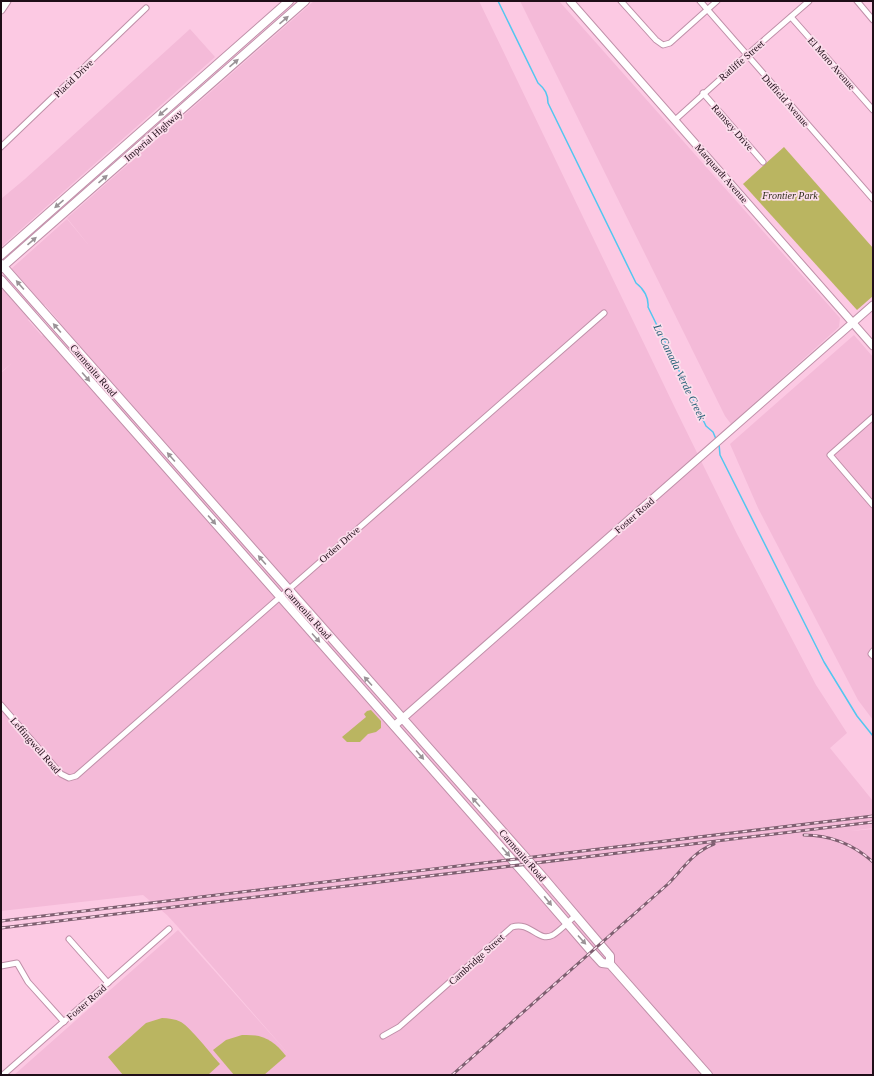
<svg xmlns="http://www.w3.org/2000/svg" width="874" height="1076" font-family="Georgia,serif">
  <rect width="100%" height="100%" fill="#fcc9e3"/>
  <g fill="#f4bad8" fill-rule="evenodd">
    <path d="M314,1H479L676,410L737,534L816,685L847,733L830,748L873,801V828L850,831L873,829V1075H14L178,930L293,1059L178,927L167,915L143,895L1,911V373L12,363L1,372V278L67,219L91,248L67,218ZM45,305L58,320L42,336L28,320Z"/>
    <path d="M520,1H559L840,318L839,327L731,424L725,416Z"/>
    <path d="M190,29L215,57L1,247V199L25,179Z"/>
    <path d="M854,335L873,357V720L858,700L758,508L730,444Z"/>
  </g>
  <g fill="#bab561">
    <path d="M784,147L873,248V296L857,310L743,184Z"/>
    <path d="M371,710L381,721V728L376,732L368,734L360,742H347L342,737L366,717L364,714L367,711Z"/>
    <path d="M162,1018C168,1018 175,1019 181,1022C192,1029 210,1053 220,1064L208,1075H123L108,1057L146,1023Z"/>
    <path d="M242,1035C263,1034 273,1040 286,1056L264,1075H234L213,1050L226,1040Z"/>
  </g>
  <g fill="none" stroke-linecap="round" stroke-linejoin="round">
    <g stroke="#52c6f0" stroke-width="1.5">
      <path d="M498,1L538,83C545,89 548,94 548,103L636,283C644,289 649,298 648,307L706,426L713,432L716,439"/>
      <path d="M719,444L720,455L824,662L857,716L873,736"/>
    </g>
    <defs>
      <g id="street">
        <path d="M621,1L656,40L663,45L670,43L717,1"/>
        <path d="M700,1L873,199"/>
        <path d="M857,1L873,20"/>
        <path d="M791,17L873,110"/>
        <path d="M703,93L763,162"/>
        <path d="M675,120L747,55L809,1"/>
        <path d="M1,147L146,8"/>
        <path d="M873,417L830,455L873,505"/>
        <path d="M873,651L871,654L873,656"/>
        <path d="M1,705L61,774L69,778L76,776L604,313"/>
        <path d="M69,939L108,983"/>
        <path d="M1,966L17,963L28,982L64,1022"/>
        <path d="M383,1036L399,1027L512,927C531,921 538,943 553,935C561,930 568,922 575,916"/>
        <path d="M3,1075L169,929"/>
      </g>
      <g id="secondary">
        <path d="M570,1L873,346"/>
        <path d="M1,10L7,1"/>
        <path d="M394,726L873,305"/>
      </g>
      <g id="primary">
        <path d="M1,255L289,1"/>
        <path d="M1,264L542,876L610,956V964"/>
        <path d="M1,268L305,1"/>
        <path d="M1,280L529,879L591,951L602,963L610,964L708,1075"/>
      </g>
    </defs>
    <use href="#street" stroke="#bf8fa8" stroke-width="7"/>
    <use href="#secondary" stroke="#bf8fa8" stroke-width="9"/>
    <use href="#primary" stroke="#bf8fa8" stroke-width="10"/>
    <use href="#street" stroke="#fff" stroke-width="5"/>
    <use href="#secondary" stroke="#fff" stroke-width="7"/>
    <use href="#primary" stroke="#fff" stroke-width="8"/>
    <defs>
      <g id="rail">
        <path d="M804,835C830,835 853,844 873,862"/>
        <path d="M1,921L873,816"/>
        <path d="M1,928L873,822"/>
        <path d="M452,1075L668,884C683,869 693,852 714,844"/>
      </g>
    </defs>
    <use href="#rail" stroke="#7e5f70" stroke-width="3"/>
    <use href="#rail" stroke="#fcddec" stroke-width="1.5" stroke-dasharray="4.5" stroke-linecap="butt"/>
  </g>
  <defs><path id="oneway-solid" d="M-6-.8H1V-3.2L6.5 0L1 3.2V.8H-6Z"/></defs>
  <g fill="#9a9397">
    <use href="#oneway-solid" transform="translate(284 20) rotate(-41)"/>
    <use href="#oneway-solid" transform="translate(234 63) rotate(-41)"/>
    <use href="#oneway-solid" transform="translate(163 112) rotate(139)"/>
    <use href="#oneway-solid" transform="translate(103 179) rotate(-41)"/>
    <use href="#oneway-solid" transform="translate(59 204) rotate(139)"/>
    <use href="#oneway-solid" transform="translate(32 241) rotate(-41)"/>
    <use href="#oneway-solid" transform="translate(20 285) rotate(-131)"/>
    <use href="#oneway-solid" transform="translate(57 328) rotate(-131)"/>
    <use href="#oneway-solid" transform="translate(86 377) rotate(49)"/>
    <use href="#oneway-solid" transform="translate(171 457) rotate(-131)"/>
    <use href="#oneway-solid" transform="translate(212 520) rotate(49)"/>
    <use href="#oneway-solid" transform="translate(262 560) rotate(-131)"/>
    <use href="#oneway-solid" transform="translate(316 638) rotate(48)"/>
    <use href="#oneway-solid" transform="translate(368 681) rotate(-132)"/>
    <use href="#oneway-solid" transform="translate(420 755) rotate(49)"/>
    <use href="#oneway-solid" transform="translate(476 802) rotate(-132)"/>
    <use href="#oneway-solid" transform="translate(506 852) rotate(49)"/>
    <use href="#oneway-solid" transform="translate(548 901) rotate(51)"/>
    <use href="#oneway-solid" transform="translate(582 940) rotate(48)"/>
  </g>
  <g text-anchor="middle" stroke-width="3.5" stroke-linejoin="round" paint-order="stroke">
    <g font-size="10" fill="#1f0e18" stroke="#fcddec">
      <text transform="translate(741 60) rotate(-41)" y="4">Ratliffe Street</text>
      <text transform="translate(832 63) rotate(49)" y="4">El Moro Avenue</text>
      <text transform="translate(73 78) rotate(-44)" y="4">Placid Drive</text>
      <text transform="translate(786 100) rotate(49)" y="4">Duffield Avenue</text>
      <text transform="translate(733 127) rotate(49)" y="4">Ramsey Drive</text>
      <text transform="translate(153 135) rotate(-41)" y="4">Imperial Highway</text>
      <text transform="translate(722 173) rotate(49)" y="4">Marquardt Avenue</text>
      <text transform="translate(94 370) rotate(49)" y="4">Carmenita Road</text>
      <text transform="translate(634 515) rotate(-41)" y="4">Foster Road</text>
      <text transform="translate(339 544) rotate(-41)" y="4">Orden Drive</text>
      <text transform="translate(308 613) rotate(48)" y="4">Carmenita Road</text>
      <text transform="translate(36 745) rotate(49)" y="4">Leffingwell Road</text>
      <text transform="translate(523 855) rotate(49)" y="4">Carmenita Road</text>
      <text transform="translate(476 959) rotate(-42)" y="4">Cambridge Street</text>
      <text transform="translate(86 1002) rotate(-41)" y="4">Foster Road</text>
    </g>
    <g font-size="10" font-style="italic" fill="#2e2d18" stroke="#fcddec">
      <text x="790" y="199">Frontier Park</text>
    </g>
    <g font-size="11" font-style="italic" fill="#205e74" stroke="#fcddec">
      <text transform="translate(680 372) rotate(64)" y="4">La Canada Verde Creek</text>
    </g>
  </g>
  <rect width="874" height="1076" fill="none" stroke="#1f0e18" stroke-width="4"/>
</svg>
